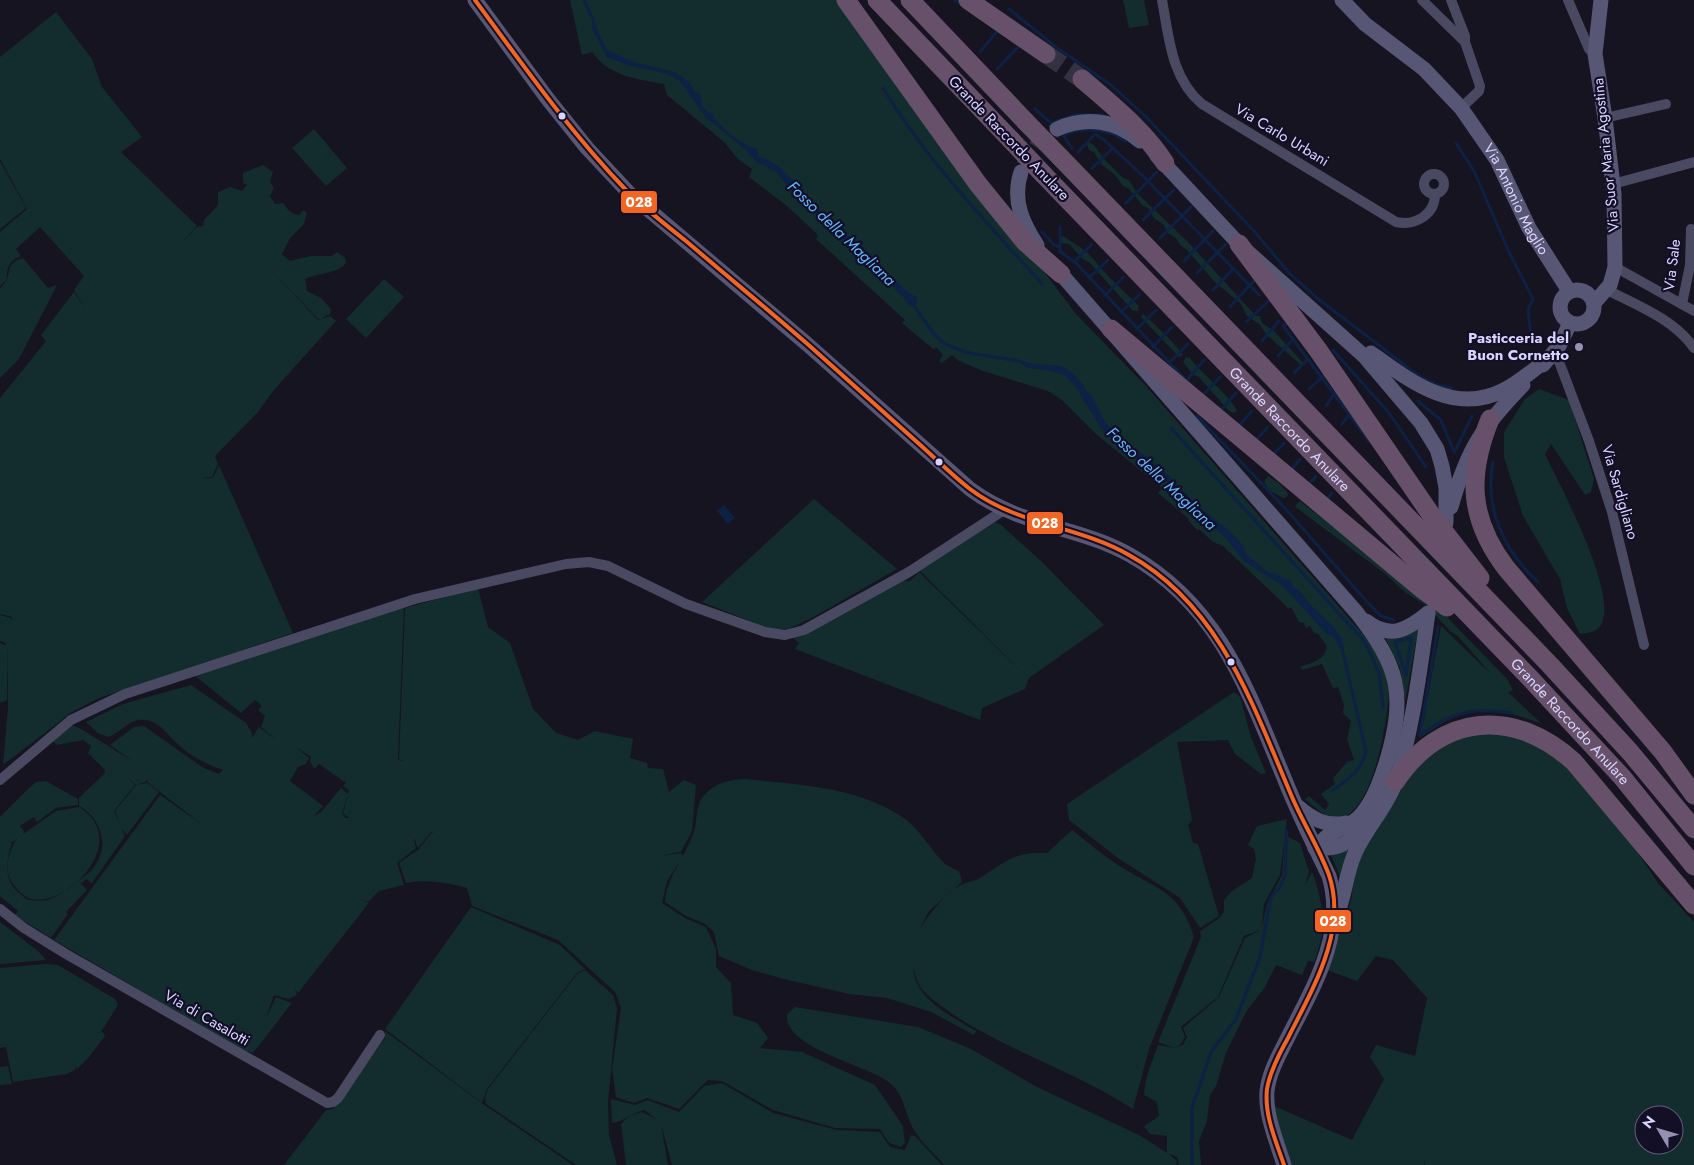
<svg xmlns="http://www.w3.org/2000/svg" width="1694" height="1165" font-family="Jost,sans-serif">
  <rect width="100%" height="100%" fill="#161421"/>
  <g fill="#132c2d" fill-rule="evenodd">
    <path d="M570,0H839L1076,314L1145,385L1373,646C1379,659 1389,675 1389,689C1389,715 1373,817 1338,818C1324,818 1315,807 1305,799L1309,796L1325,810L1329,804L1321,794L1335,784L1333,778L1347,762L1354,760L1347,739L1351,721L1343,713L1344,705L1338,687L1333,688L1322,664L1302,670L1300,667C1313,662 1324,661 1327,646L1318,634L1314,633L1310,626L1306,628L1304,623L1299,622L1291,607L1288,609L1284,604L1223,546L1213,542L1199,529L1197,530L1188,520L1189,519L1158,493L1162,488L1096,434L1062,400L1048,391L983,371L959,361L952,355L942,363L939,361L943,355L937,348L933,349L902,323L905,320L816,239L818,236L815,232L787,206L749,177L752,169L738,159L724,142L667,95L664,84C636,79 609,76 592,52L582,55Z"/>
    <path d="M1123,0H1144L1149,25L1129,28Z"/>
    <path d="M56,12L92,59L102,87L142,137L121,152L197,226L180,245L197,227L203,226L204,220L218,205V192L230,187L242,191L247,185L243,183V173L263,165L273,172L270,182L274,188L270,196L275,204L283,203C287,209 291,214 299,215L304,210L307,213L304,224L290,238L282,254L290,261L310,256H332L337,252L345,258L346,263C338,274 317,273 305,279L307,291L321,298L331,309L330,314L319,320L271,270L318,320L330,316L336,321L273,391L258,412L215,456L218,464L212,477L202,478H213L219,465L293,633L99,698L72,712L3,765L8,707V646L7,700L0,703V643L6,646L5,643L0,641V615L11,618V621L12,617L0,614V398L46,341L41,335L74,292L85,308L74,290L84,276L40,227L16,249L21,256C10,260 6,268 7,279L0,286V232L27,209L0,159V57Z"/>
    <path d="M314,129L347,168L326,186L292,148Z"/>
    <path d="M1086,142L1093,144L1105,160L1123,178L1129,180L1137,193L1188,242L1256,316H1260L1262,323L1274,331L1304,364L1302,366L1268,336L1259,324L1247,316L1241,304L1214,281L1187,250L1180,245L1176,238L1168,233L1164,225L1154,218L1148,208L1143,206L1129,189L1123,186L1115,175L1102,165L1094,152L1089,150Z"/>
    <path d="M0,161L26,208L0,229Z"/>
    <path d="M1063,236L1087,252L1110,278L1139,306L1138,311H1133L1090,263L1083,259L1069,244L1061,243L1060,239Z"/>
    <path d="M23,258L48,288L57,285L19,359L0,378V288C14,277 3,263 23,258Z"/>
    <path d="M384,279L404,297L366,338L346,319Z"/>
    <path d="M1143,314C1149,318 1181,350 1183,355L1179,357L1141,317Z"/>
    <path d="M1186,357L1190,358C1199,371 1234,400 1237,411L1234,413L1229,411L1199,377L1193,375L1183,362Z"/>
    <path d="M1539,389L1569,400L1594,479L1591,492L1585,495L1551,444L1545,454C1560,486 1619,594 1601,625C1597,632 1587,633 1580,634L1567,608L1560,579L1523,516L1504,457V432L1525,399Z"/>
    <path d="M1268,476L1279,483L1288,493L1287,497L1283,498L1269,490L1264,482Z"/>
    <path d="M814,499L897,569L812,618L788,629H770L702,602Z"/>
    <path d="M1300,501L1447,617L1508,680L1513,691L1508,692L1542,724C1491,704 1465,705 1420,738L1441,626L1490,673L1458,636L1451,632L1427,606L1406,593L1384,573L1302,512L1295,506Z"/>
    <path d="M990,521L1000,524L1040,560L1104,625L1029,678L1025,689L982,708L980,720L795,649L799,643L793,638L898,580L910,581L919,572L1027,677L919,570Z"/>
    <path d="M478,588L488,627L510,643L533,709L556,733L578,740L595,731L633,739L630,758L647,763L648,768L663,769L669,792L684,780L696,785L692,831L681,852L660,856L681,853L683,857L667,881L662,903L685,918L706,927L716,949V967L731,983L733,1015L757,1023L768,1038L760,1048L802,1052L875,1085L903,1126L905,1143L901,1147L889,1143L880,1129L835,1128L773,1110L722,1081L708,1080L679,1109L647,1098L634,1103L616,1097L612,1069L621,1008L615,992L558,940L472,906L467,888C448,883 425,879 406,883L399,863L419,849L431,833L434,832H431L418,848L415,841L417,839L414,840L416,848L397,863L404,885L379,891L368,902L360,899L369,903L298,993L295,988L297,995L288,999L274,995L266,1018L276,997L292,1003L253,1053L244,1051L54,940L160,795L200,823L147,782L148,779L145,782L136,785L126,776L135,785L114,811L120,824L115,811L136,785L147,783L159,792L127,835L122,829L125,836L92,883L86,879L81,884L79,881L87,890L66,912L68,914L51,938L15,915L18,911L0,896V817L29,788L36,782L46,781L78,799V805L56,808L37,822L34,817L20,826L24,831L23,834L56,811L79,807C133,840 67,908 31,899C22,896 16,888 11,881C3,868 10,850 17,838L13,842L8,841L12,843C6,861 3,879 19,893C22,896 26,898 28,900C34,900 42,901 47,900C57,897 66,890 74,884C81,879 90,873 95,866C110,843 100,818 79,806V798L104,774L105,770L88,753L91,746L83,740L57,745L49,738L69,724L81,729L134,762L110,745L134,727L144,726L202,767L219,774L223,770C208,765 190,756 179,745C167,735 158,717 138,720C127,722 119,734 108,737L98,733L86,722L123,704L191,685L246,723L252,733V738L259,727L277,741L261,727L265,716L258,710L262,706L255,700L241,713L194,675L404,607L398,760L403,761L399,759L405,608ZM296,747L311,757L310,761L314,769L319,764L346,783L343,786L349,790L343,814L350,818H346L342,814L348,794L341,788L321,812L314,816L323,806L290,781L298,767L306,764L309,758Z"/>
    <path d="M1419,628L1417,636L1405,702L1400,668L1385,637Z"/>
    <path d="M1234,692L1240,697L1251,737L1266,773L1261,774L1235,754L1228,740L1177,742L1192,820L1188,825L1193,843L1198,844L1219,916L1200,928L1180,898L1118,858L1069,820L1067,804Z"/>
    <path d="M1492,730L1511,734L1556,755L1625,833L1658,883L1694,922V1165H1425L1424,1160V1165H1290L1285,1151L1274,1106L1352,1140L1384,1079L1370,1057L1376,1045L1415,1056L1427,998L1393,960L1376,956L1357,981L1327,970L1351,900L1357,862L1398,786L1433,747ZM1644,1115H1674V1145H1644Z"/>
    <path d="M746,779C800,785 854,786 901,816C919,828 928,846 942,861C946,866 953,868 959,871L962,882L929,911L920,928C931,913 947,889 966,883C971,881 975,881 980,878C1005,862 1016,851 1047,853L1072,830C1087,841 1102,855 1118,865C1155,889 1179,889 1194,937L1149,1049L1133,1109C1075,1071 1006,1051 948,1011C938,1003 924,995 918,983C916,978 915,973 913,968C916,1000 951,1016 976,1031L974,1035L931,1012L887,998L849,994L784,979L752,970L719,956L714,932L705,924L686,916L665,902C666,878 686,856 694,831C697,822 696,806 702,798C713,783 728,780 746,779Z"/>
    <path d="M1287,819L1280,875L1264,904L1262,927L1267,904L1282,875L1285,835L1300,843L1309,872L1305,885L1312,872C1324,903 1327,931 1314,962L1308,961L1302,975L1276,965L1265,987L1246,1012L1226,1053L1216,1086L1210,1095L1207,1121L1199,1141L1201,1165H1179L1177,1157L1169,1154L1177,1161L1176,1165H944C935,1154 921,1143 914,1130C904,1113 905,1093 887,1081C866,1065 783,1048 787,1014L795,1007L918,1027L971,1049L1037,1087L1141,1136L1167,1153V1136L1150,1134L1144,1126L1159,1116L1157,1102L1144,1095C1145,1077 1152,1062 1158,1045L1174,1048L1158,1042L1201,937L1200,931L1218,919L1224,912V900L1232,891L1252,878L1256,859L1254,849L1248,845L1257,826ZM1261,930L1245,938L1219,997L1183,1028L1187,1037L1183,1045L1174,1048L1180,1045L1185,1037L1181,1027L1218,997L1244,936Z"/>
    <path d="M1351,845L1341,879L1331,855Z"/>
    <path d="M471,907L560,945L585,969L577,973L487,1089L482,1103L385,1029Z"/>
    <path d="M0,922L38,951L46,960L0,964Z"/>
    <path d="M46,964L58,965L115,999L118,1005L101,1032L93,1033L103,1032L105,1036L89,1057L77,1069L75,1065L76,1069L67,1074L13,1082L6,1047L0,1048V968Z"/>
    <path d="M585,970L613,995L617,1008L608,1103L609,1135L617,1165H576L486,1104L485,1097L488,1089L577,974Z"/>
    <path d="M385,1031L483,1104L573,1165H284L326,1110L333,1109L385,1038Z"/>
    <path d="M8,1066L12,1084L0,1085V1067Z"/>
    <path d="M722,1083L773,1113L837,1130L880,1132L890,1147L905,1150L911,1135L915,1136L942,1165H672L661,1124L668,1165H626L621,1124L629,1116L642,1112L658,1120L644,1110C632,1113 623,1122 612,1123L611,1099L635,1105L648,1100L679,1112L704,1086Z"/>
  </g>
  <g fill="#0d2144">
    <path d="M592,17L606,49L633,62L674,72L688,81L695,92L700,94C702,105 702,110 714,115V118C727,131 739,144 757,149L759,157C781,162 795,184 809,200C814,207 823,211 830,216C836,221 839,230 845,234C852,239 860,243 866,250C881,266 897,286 916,297L917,303L910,307L904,298L829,225L801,203L775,171L756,162L749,153L710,120L708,121L680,81L668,74L628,65L607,57L592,29Z"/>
    <path d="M1023,361C1043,370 1062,357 1078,379C1082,384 1084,383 1085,389C1098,400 1100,419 1112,430C1127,445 1145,454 1160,468C1173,479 1184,492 1195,503C1206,514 1245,538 1246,554L1265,570L1291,581C1293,588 1295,587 1300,592C1304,595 1306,600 1310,604C1321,616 1344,632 1344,649H1340L1334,637L1326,633L1283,586L1244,561L1225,537L1194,509L1179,491L1102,430L1076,387L1066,376L1048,370L1028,368L1021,364Z"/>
    <path d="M724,505L735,518L728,524L717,511Z"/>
  </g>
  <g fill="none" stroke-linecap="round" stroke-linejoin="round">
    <g stroke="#0d2144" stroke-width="3">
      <path d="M584,0L593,20"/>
      <path d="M955,0L963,5"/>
      <path d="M1009,9L1056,47L1111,85L1145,116L1254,231L1290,274L1317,298L1419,376L1438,385L1451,388"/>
      <path d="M980,52L998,30"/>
      <path d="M997,69L1019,46"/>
      <path d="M883,88C927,161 986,221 1042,284"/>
      <path d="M1035,109L1051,123L1075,115H1103"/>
      <path d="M1095,134L1104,140L1142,175L1259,295"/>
      <path d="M1456,143L1474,171L1508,250L1533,299L1528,309L1531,337"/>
      <path d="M1072,148L1063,135C1082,127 1108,128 1125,141"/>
      <path d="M1078,152L1094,135"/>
      <path d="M1092,168L1113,148"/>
      <path d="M1164,199L1174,190"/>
      <path d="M1126,203L1157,172"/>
      <path d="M1143,220L1164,199"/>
      <path d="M1060,227V252"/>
      <path d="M1042,232L1054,245L1060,247"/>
      <path d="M1160,238L1191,207"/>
      <path d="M1061,252L1076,263L1184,378"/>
      <path d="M1184,261L1213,231"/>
      <path d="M1074,262L1092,244"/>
      <path d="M1197,273L1226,244"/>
      <path d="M1089,278L1108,260"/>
      <path d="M1213,290L1233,269"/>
      <path d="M1105,295L1124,277"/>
      <path d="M913,304C921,316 929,329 939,339C959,356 995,356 1019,361L1025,364"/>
      <path d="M1230,307L1257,277"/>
      <path d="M1121,312L1140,294"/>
      <path d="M1246,322L1272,298"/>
      <path d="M1289,322L1283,326L1369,441"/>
      <path d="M1137,329L1156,310"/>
      <path d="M1262,341L1279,321"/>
      <path d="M1153,347L1172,327"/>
      <path d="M1333,350L1389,413L1426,467"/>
      <path d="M1278,356L1293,339"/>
      <path d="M1169,363L1188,344"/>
      <path d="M1294,373L1308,359"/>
      <path d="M1186,381L1204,360"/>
      <path d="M1309,389L1327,373"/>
      <path d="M1202,396L1220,377"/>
      <path d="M1418,401L1441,420L1454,452"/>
      <path d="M1326,406L1335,393"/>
      <path d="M1220,411L1236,393"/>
      <path d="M1197,416L1284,507L1368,603L1381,616L1394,620"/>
      <path d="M1342,424L1349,415"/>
      <path d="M1238,427L1252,411"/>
      <path d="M1171,428L1365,642L1379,673L1383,706"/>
      <path d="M1255,441L1268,427"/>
      <path d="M1455,451L1472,416"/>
      <path d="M1273,455L1284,443"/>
      <path d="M1493,462C1484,508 1504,551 1538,582"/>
      <path d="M1291,470L1300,459"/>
      <path d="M1309,484L1316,476"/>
      <path d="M1327,499L1332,493"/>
      <path d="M1438,627L1420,735C1451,712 1472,707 1511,713"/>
      <path d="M1411,638L1395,642L1406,675L1411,639"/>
      <path d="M1333,790C1347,780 1361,771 1366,752L1342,648"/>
      <path d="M1192,1165V1108L1211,1052L1236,1019L1260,957L1271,897L1280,887L1285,876L1287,831"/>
    </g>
    <path stroke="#333142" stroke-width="15" stroke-dasharray="15 8" stroke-linecap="butt" d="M1023,166L1039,142L1057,129"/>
    <path stroke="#333142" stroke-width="19" stroke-dasharray="19 9" stroke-linecap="butt" d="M1046,54L1082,79"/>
    <g stroke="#4a4962" stroke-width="10">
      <path d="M1162,0C1169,37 1171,78 1202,104L1396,222C1415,226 1435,215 1435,194"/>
      <path d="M1422,0L1465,42"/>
      <path d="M1451,0L1465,36V42L1480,86L1479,91L1461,108"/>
      <path d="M1568,0L1589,49L1595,54"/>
      <path d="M1605,118L1666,104"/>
      <circle cx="1434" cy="184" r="10"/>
      <path d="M1613,184L1694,162"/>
      <path d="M1615,267L1694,311"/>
      <path d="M1607,290C1637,305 1675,320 1694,348"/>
      <path d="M1682,304L1690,265L1691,229"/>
      <path d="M1555,351L1589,441L1612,512L1644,645"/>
      <path d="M0,780L71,720L125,694L415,599L566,564L589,562L608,566L686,604L765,632L785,635L804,630L909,572L1004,510"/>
      <path d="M0,909L24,928L66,954L327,1103L333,1102L338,1098L380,1035"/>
    </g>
    <g stroke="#575674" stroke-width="15">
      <path d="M475,0L547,98L587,148L630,194L807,344L970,489C1021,527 1078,526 1130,555C1220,606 1248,691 1285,780C1298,813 1314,845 1329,876C1347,935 1311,991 1286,1041C1278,1057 1269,1073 1267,1091C1265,1115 1277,1142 1284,1165"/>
      <path id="s1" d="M1342,0L1365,24L1424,69L1461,108L1497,160L1529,228L1569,291"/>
      <path d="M1057,129C1086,116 1116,120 1140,141"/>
      <path d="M1157,156L1239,244L1364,356L1421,423L1437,449L1442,466L1446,488V523"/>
      <path d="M1021,172C1012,200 1022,222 1037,245"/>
      <path d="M1055,267L1357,613C1399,667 1406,694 1387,760C1381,779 1374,800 1361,815C1353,825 1339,828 1329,835C1324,838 1320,844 1315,848"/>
      <circle cx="1577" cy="307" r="17"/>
      <path d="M1594,303L1610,285L1615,267L1614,194L1605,118L1595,54L1601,0"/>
      <path d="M1371,353C1410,381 1454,416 1504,390C1520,382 1534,369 1548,359"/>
      <path d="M1543,365L1559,346L1570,323"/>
      <path d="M1451,507C1467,450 1482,427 1523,385"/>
      <path d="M1366,621C1390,640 1407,630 1428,613"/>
      <path d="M1297,806C1312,819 1326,827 1346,823"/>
      <path d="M1315,848C1339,850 1346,843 1365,830"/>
      <path d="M1337,915C1345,895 1346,873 1355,853C1366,828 1387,807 1396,781C1413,727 1420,669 1428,613"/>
    </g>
    <g stroke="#67516a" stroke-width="19">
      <path d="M846,0L978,184L1025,242L1061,274"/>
      <path d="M877,0L1011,140"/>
      <path d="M910,0L1026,122"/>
      <path d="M968,0L1046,54"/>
      <path d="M1082,79C1112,105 1144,130 1165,163"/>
      <path d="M1061,158L1550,665L1630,752L1694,829"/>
      <path id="s2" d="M1043,174L1529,677L1622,777L1694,866"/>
      <path d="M1239,244L1318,350L1432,516L1480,578"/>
      <path d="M1111,329L1422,589L1447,607"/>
      <path d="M1490,419C1467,476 1469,519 1506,568L1663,752L1694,795"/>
      <path d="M1395,782C1441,713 1514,707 1574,762L1694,905"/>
    </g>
    <g stroke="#67516a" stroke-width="19">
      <path d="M1026,122L1061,158"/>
      <path d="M1011,140L1043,174"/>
    </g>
    <defs>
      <path id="bus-1" d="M475,0C523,65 570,132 626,190C645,209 666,225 686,241C728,277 771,312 812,348C847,379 882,411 917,442C935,458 952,475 970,489C1017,525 1079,526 1129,555C1221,606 1253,706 1292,797C1303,823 1319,848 1329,875C1348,931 1312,990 1288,1038C1279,1054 1270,1071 1267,1089C1264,1115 1276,1141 1284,1165"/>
    </defs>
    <use href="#bus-1" stroke="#130f26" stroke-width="8"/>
    <use href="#bus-1" stroke="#f26522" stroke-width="4"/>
  </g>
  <g fill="#d9d4ff" stroke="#130f26" stroke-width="2">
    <circle cx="562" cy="116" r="4.5"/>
    <circle cx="939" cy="462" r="4.5"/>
    <circle cx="1231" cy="662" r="4.5"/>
  </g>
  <circle fill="#9591b1" stroke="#130f26" stroke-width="2" cx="1579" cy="347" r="5"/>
  <g text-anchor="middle" stroke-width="4.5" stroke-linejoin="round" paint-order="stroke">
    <g font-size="15" fill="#d9d4ff" stroke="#130f26">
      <text transform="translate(1282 135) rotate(31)" y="5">Via Carlo Urbani</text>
      <text transform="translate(1009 138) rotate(46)" y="5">Grande Raccordo Anulare</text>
      <text transform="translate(1606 155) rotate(-96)" y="5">Via Suor Maria Agostina</text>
      <text dy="5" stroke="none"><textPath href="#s1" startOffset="268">Via Antonio Maglio</textPath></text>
      <text transform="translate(1672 265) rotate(-83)" y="5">Via Sale</text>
      <text dy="5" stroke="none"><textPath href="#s2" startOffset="355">Grande Raccordo Anulare</textPath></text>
      <text transform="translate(1620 492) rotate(74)" y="5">Via Sardigliano</text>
      <text dy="5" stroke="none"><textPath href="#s2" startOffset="760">Grande Raccordo Anulare</textPath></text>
      <text transform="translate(207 1018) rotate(30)" y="5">Via di Casalotti</text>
    </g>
    <g font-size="15" font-weight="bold" fill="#d9d4ff" stroke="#130f26" text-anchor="end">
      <text x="1569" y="343">Pasticceria del<tspan x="1569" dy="17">Buon Cornetto</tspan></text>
    </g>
    <g font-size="16" font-style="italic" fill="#62b6ff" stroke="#130f26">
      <text transform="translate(842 233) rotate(44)" y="6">Fosso della Magliana</text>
      <text transform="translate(1162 478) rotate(43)" y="6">Fosso della Magliana</text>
    </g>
  </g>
  <g stroke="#130f26" stroke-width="2">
    <rect x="620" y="190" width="38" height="24" rx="5" fill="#f26522"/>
    <rect x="1026" y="511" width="38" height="24" rx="5" fill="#f26522"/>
    <rect x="1314" y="909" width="38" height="24" rx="5" fill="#f26522"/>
  </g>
  <g font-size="14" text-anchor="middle" font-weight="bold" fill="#fff">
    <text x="639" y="207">028</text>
    <text x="1045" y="528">028</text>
    <text x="1333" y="926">028</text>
  </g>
  <g transform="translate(1659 1130) rotate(308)"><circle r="24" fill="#130f26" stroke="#625e7d"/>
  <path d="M0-4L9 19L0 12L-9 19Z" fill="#9591b1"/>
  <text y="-8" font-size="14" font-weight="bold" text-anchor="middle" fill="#d9d4ff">N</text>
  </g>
</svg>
